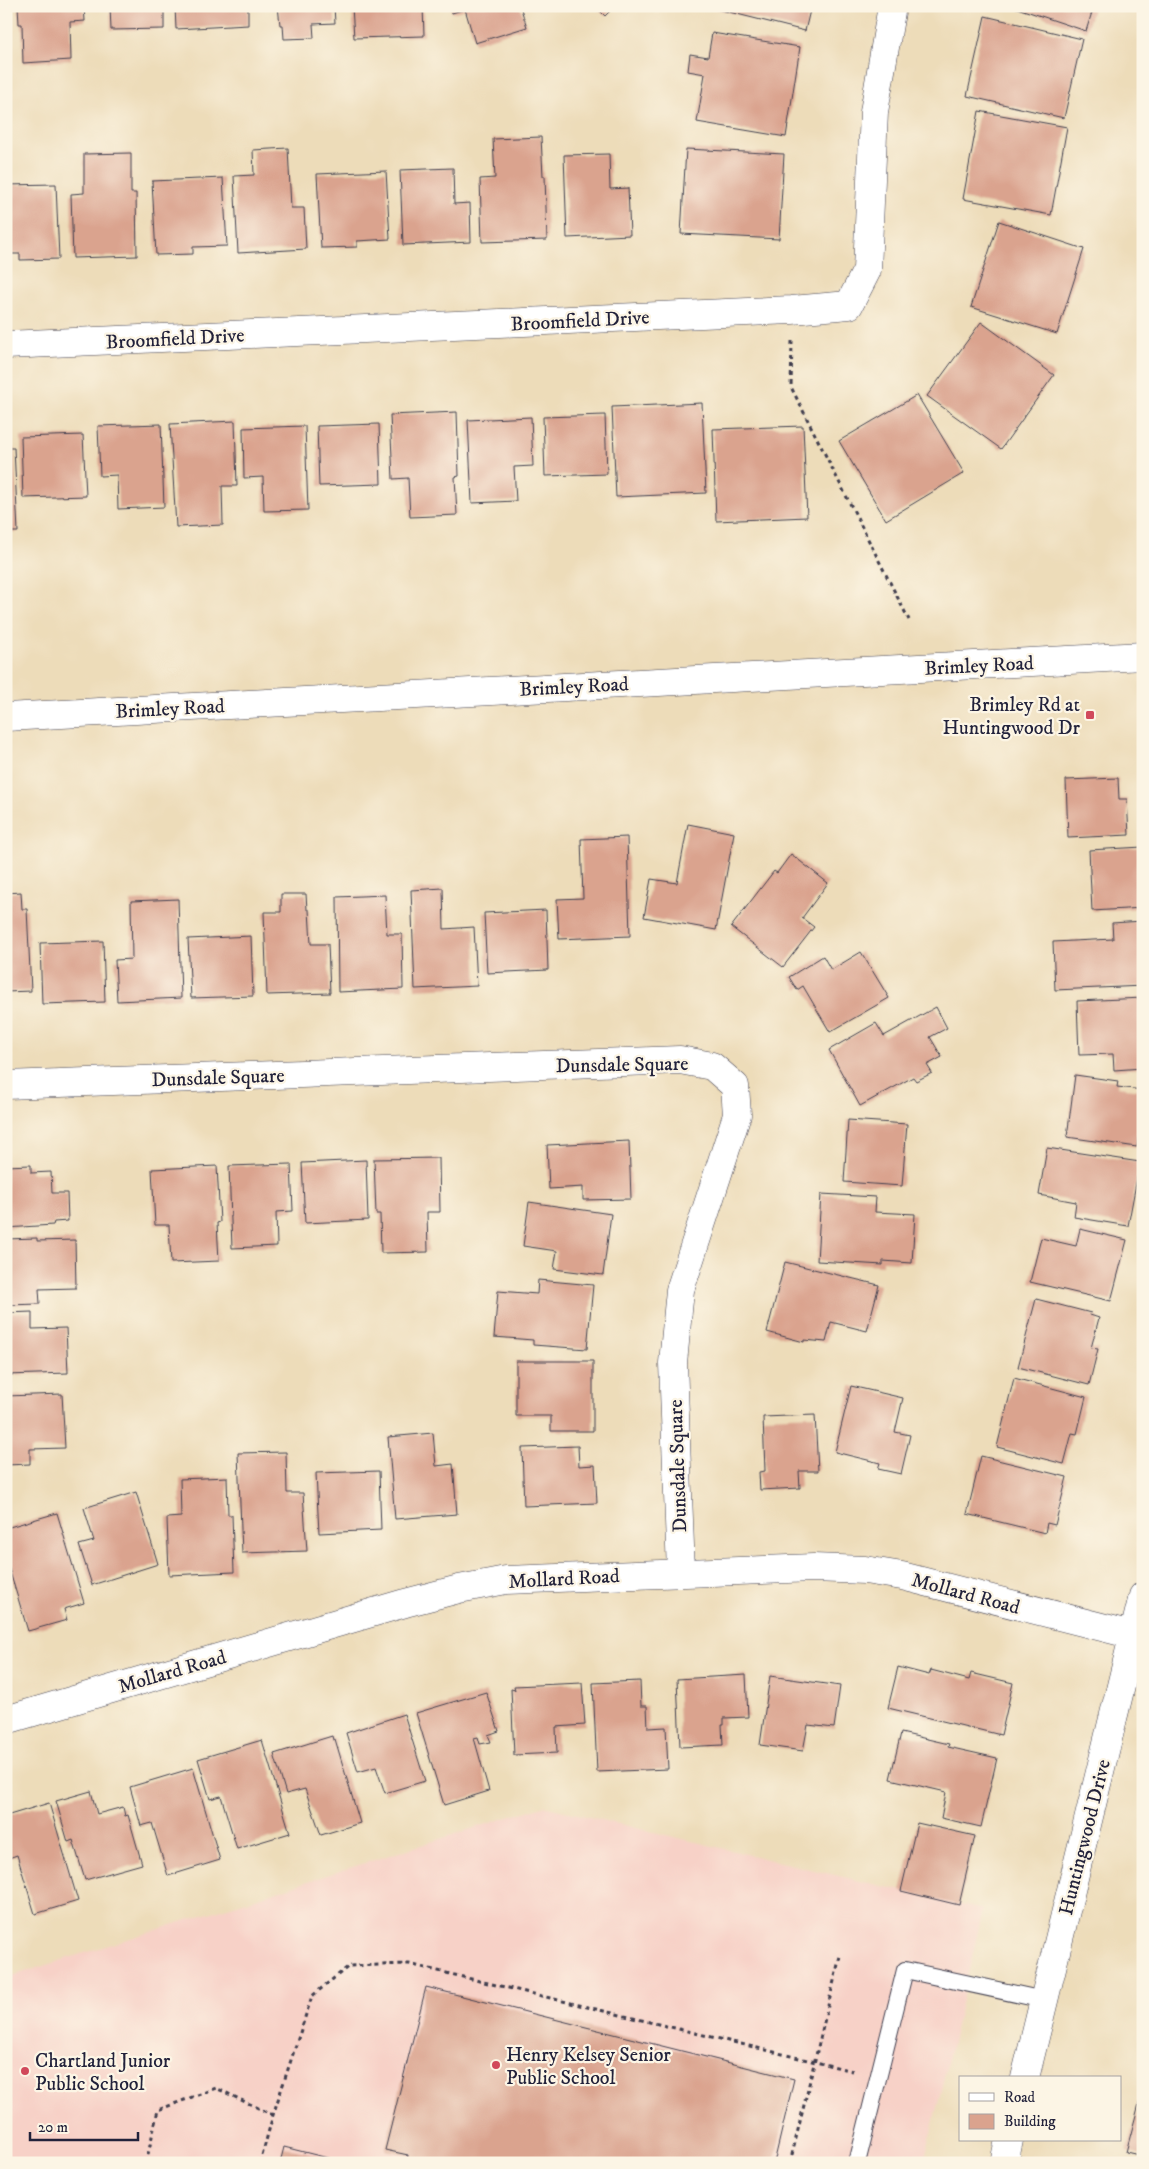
<svg xmlns="http://www.w3.org/2000/svg" width="1149" height="2169" font-family="'IM FELL DW Pica',serif">
  <rect width="100%" height="100%" fill="#fcf5e5"/>
  <filter id="ink" filterUnits="userSpaceOnUse"><feTurbulence type="fractalNoise" baseFrequency=".02" numOctaves="2"/><feDisplacementMap in="SourceGraphic" scale="10" xChannelSelector="R" yChannelSelector="G"/><feConvolveMatrix kernelMatrix="1 2 1 2 8 2 1 2 1" color-interpolation-filters="sRGB"/></filter>
  <filter id="wash" filterUnits="userSpaceOnUse"><feTurbulence type="fractalNoise" baseFrequency=".0096" numOctaves="4" result="noise"/><feDisplacementMap in="SourceGraphic" scale="20" xChannelSelector="R" yChannelSelector="G"/><feGaussianBlur stdDeviation="1.12" result="paint"/><feColorMatrix in="noise" values="0 0 0 0 0 0 0 0 0 0 0 0 0 0 0 0 0 1.4 0 .05"/><feComposite in="paint" operator="in"/></filter>
  <g filter="url(#wash)">
    <rect width="100%" height="100%" fill="#eddcb9"/>
    <path fill="#f7d1c7" d="M543,1806L983,1910L924,2163H6V1978Z"/>
    <g id="blocks">
      <g fill="#daa38e">
        <path d="M18,6H84L85,21L70,22L71,60L23,63L22,24H19Z"/>
        <path d="M110,6H164V29L111,30Z"/>
        <path d="M175,6H248V25L176,29Z"/>
        <path d="M278,6H334L335,23L313,24L314,38L284,39L283,25H280Z"/>
        <path d="M352,6H423L424,36L354,38Z"/>
        <path d="M450,6H520L527,27L475,43L465,9L452,13Z"/>
        <path d="M595,6H615L605,16Z"/>
        <path d="M718,6H811L805,31L717,9Z"/>
        <path d="M1011,6H1094L1086,31Z"/>
        <path d="M985,16L1082,39L1064,118L967,96Z"/>
        <path d="M712,33L800,47L786,137L697,122L705,74L688,71L690,54L708,57Z"/>
        <path d="M979,111L1067,127L1051,215L963,199Z"/>
        <path d="M541,137L543,176H545L547,240L482,242L480,179L495,178L493,139Z"/>
        <path d="M288,148L291,208H304L306,249L238,253L234,176L254,175L253,150Z"/>
        <path d="M686,149L784,154L779,239L681,234Z"/>
        <path d="M131,153V193H136L137,256L73,258L71,194L84,193V154Z"/>
        <path d="M609,154L610,189L628,188L630,235L567,238L564,155Z"/>
        <path d="M453,168L454,204L470,203L471,242L403,245L400,170Z"/>
        <path d="M386,171L390,239L357,241V247L321,248L317,174Z"/>
        <path d="M223,178L227,246L193,247V254L156,255L152,181Z"/>
        <path d="M56,184L59,259L20,260V254H6V185Z"/>
        <path d="M999,221L1084,249L1057,334L971,307Z"/>
        <path d="M981,322L1054,375L1001,449L927,396Z"/>
        <path d="M917,395L964,473L886,520L839,441Z"/>
        <path d="M702,403L706,493L616,497L612,407Z"/>
        <path d="M457,412L459,476L455,477L457,515L410,517L408,478L393,479L390,415Z"/>
        <path d="M605,415L607,474L545,476L543,417Z"/>
        <path d="M531,417L533,466L514,467L516,501L472,503L468,420Z"/>
        <path d="M235,421L237,486H222L223,525L176,527L170,424Z"/>
        <path d="M161,424L164,507L118,509L117,475L100,476L98,426Z"/>
        <path d="M379,424L381,484L319,486L317,426Z"/>
        <path d="M305,426L308,510L264,511L263,477L244,478L243,428Z"/>
        <path d="M803,426L807,517L716,521L713,429Z"/>
        <path d="M83,435L86,496L23,498L21,437Z"/>
        <path d="M6,448H14L18,532H6Z"/>
        <path d="M1118,778L1119,799H1127L1129,835L1068,838L1066,780Z"/>
        <path d="M688,824L734,833L716,930L644,917L651,879L677,883Z"/>
        <path d="M627,837L630,936L559,939L557,899L583,898L581,839Z"/>
        <path d="M1143,847V908L1092,911L1089,850Z"/>
        <path d="M791,854L828,883L802,918L814,927L783,967L731,927L774,871L777,873Z"/>
        <path d="M443,888L444,929L474,927L477,986L415,989L411,890Z"/>
        <path d="M21,892L22,909H27L31,991L6,992V893Z"/>
        <path d="M281,894H306L307,910H309L311,944H328L330,993L267,995L264,912H281Z"/>
        <path d="M385,895L387,934H402L403,989L338,992L337,897Z"/>
        <path d="M178,899L181,998L117,1001L115,960L132,959L131,901Z"/>
        <path d="M546,910L548,970L487,973L484,913Z"/>
        <path d="M1143,921V986L1055,990L1053,942L1113,939L1112,923Z"/>
        <path d="M251,936L253,996L191,998L188,939Z"/>
        <path d="M103,941L105,1002L42,1004L40,943Z"/>
        <path d="M861,952L889,998L830,1032L803,986L797,990L789,977L823,956L831,970Z"/>
        <path d="M1143,998V1068L1114,1070L1113,1054L1079,1055L1077,1001Z"/>
        <path d="M936,1007L947,1028L930,1037L942,1057L927,1065L932,1073L916,1081L913,1077L860,1106L829,1050L876,1023L884,1036Z"/>
        <path d="M1075,1075L1118,1081L1117,1087L1143,1090V1127L1140,1126L1137,1147L1067,1137Z"/>
        <path d="M848,1120L907,1124L902,1186L844,1182Z"/>
        <path d="M629,1141L631,1199L583,1200V1187L549,1189L547,1145Z"/>
        <path d="M1047,1148L1140,1162L1128,1226L1074,1217L1076,1202L1039,1195Z"/>
        <path d="M439,1158L440,1212H427L428,1252L381,1253L380,1214H376L374,1159Z"/>
        <path d="M366,1160L368,1220L305,1223L302,1163Z"/>
        <path d="M291,1164L293,1211L276,1212L277,1246L232,1248L229,1166Z"/>
        <path d="M31,1165V1173L51,1172L52,1193H67L68,1221L54,1222L53,1225L6,1228V1166Z"/>
        <path d="M217,1166L220,1222L217,1223L219,1261L171,1263L169,1225H155L152,1169Z"/>
        <path d="M821,1194L876,1197L875,1212L915,1214L912,1263L883,1261V1265L817,1261Z"/>
        <path d="M529,1202L611,1214L603,1275L554,1269L557,1251L523,1246Z"/>
        <path d="M1080,1229L1127,1240L1111,1301L1030,1282L1041,1238L1076,1246Z"/>
        <path d="M37,1238V1241L75,1240L76,1288L39,1289L40,1304L6,1305V1239Z"/>
        <path d="M785,1262L879,1285L867,1331L831,1322L826,1342L804,1340V1342L767,1332Z"/>
        <path d="M538,1280L593,1285L587,1349L533,1345V1340L494,1337L498,1291L537,1294Z"/>
        <path d="M1036,1299L1091,1313L1090,1315L1099,1318L1091,1348L1098,1349L1089,1385L1018,1367Z"/>
        <path d="M32,1312V1329L66,1328L68,1373L6,1375V1313Z"/>
        <path d="M516,1361H593V1431H551V1416H516Z"/>
        <path d="M1014,1378L1086,1397L1077,1434L1072,1433L1064,1464L997,1447Z"/>
        <path d="M851,1386L903,1398L895,1432L910,1435L901,1474L878,1469L880,1463L835,1452Z"/>
        <path d="M62,1394L65,1448L30,1449V1464L6,1465V1396Z"/>
        <path d="M815,1415L818,1471H799L800,1488L760,1490L759,1472L765,1471L763,1417Z"/>
        <path d="M433,1433L436,1466L453,1464L457,1514L395,1519L388,1437Z"/>
        <path d="M578,1446L579,1466L595,1465L597,1503L524,1506L522,1448Z"/>
        <path d="M286,1452L287,1493H303L307,1551L242,1553L238,1453Z"/>
        <path d="M981,1456L1067,1477L1055,1525L1047,1523L1045,1533L967,1514Z"/>
        <path d="M379,1471L381,1530L319,1533L316,1473Z"/>
        <path d="M227,1477L228,1515H232L234,1572L169,1575L167,1518L181,1517L180,1479Z"/>
        <path d="M136,1492L158,1564L92,1585L79,1545L94,1541L84,1508Z"/>
        <path d="M57,1513L84,1603L64,1609L67,1620L28,1631L6,1559V1528Z"/>
        <path d="M898,1667L929,1675L931,1670L969,1680L971,1673L1013,1683L1001,1735L888,1708Z"/>
        <path d="M746,1675L748,1717L724,1718V1725H722L723,1745L680,1747L677,1679Z"/>
        <path d="M770,1676L840,1686L834,1728L808,1725L803,1751L760,1745Z"/>
        <path d="M640,1681L641,1706H647L648,1728L666,1727L668,1769L597,1772L593,1683Z"/>
        <path d="M582,1683L585,1725L556,1727L557,1753L514,1755L511,1689L515,1690L514,1686Z"/>
        <path d="M486,1692L499,1731L488,1735L491,1742L480,1744L478,1737L474,1738L489,1791L444,1805L416,1713Z"/>
        <path d="M404,1714L425,1781L385,1793L376,1767L358,1772L346,1733Z"/>
        <path d="M901,1733L949,1744L948,1747L997,1758L981,1827L941,1818L946,1792L890,1779Z"/>
        <path d="M332,1736L333,1740L335,1739L360,1823L321,1835L305,1789L286,1794L274,1754Z"/>
        <path d="M262,1740L290,1833L237,1849L221,1796L210,1799L198,1759Z"/>
        <path d="M193,1768L220,1860L168,1876L152,1823L141,1826L130,1787Z"/>
        <path d="M91,1791L97,1814L123,1807L125,1816L128,1815L142,1864L85,1880L73,1840L68,1842L56,1801Z"/>
        <path d="M49,1803L78,1901L35,1914L17,1855L6,1859V1816Z"/>
        <path d="M917,1823L975,1836L959,1905L901,1891Z"/>
        <path d="M426,1987L794,2079L774,2163H407L408,2155L385,2150Z"/>
        <path d="M1143,2089V2156L1126,2152Z"/>
        <path d="M284,2147L344,2162V2163H280Z"/>
      </g>
    </g>
  </g>
  <g filter="url(#ink)">
    <use href="#blocks" fill-opacity="0" stroke="#403e4e" stroke-width="1"/>
    <g fill="none" stroke-linecap="round" stroke-linejoin="round">
      <defs>
        <path id="service" d="M857,2163L905,1970L1044,2000"/>
        <g id="minor">
          <path d="M6,345L792,310L849,305L867,270L874,112L892,6"/>
          <path d="M6,1085L680,1060L712,1066L735,1086L737,1115L680,1290L673,1363L681,1572"/>
        </g>
        <g id="tertiary">
          <path d="M6,1720L405,1603L459,1589L506,1580L813,1568L865,1570L902,1576L1133,1635"/>
          <path d="M1025,2078L1143,1596"/>
          <path d="M1004,2163L1009,2140"/>
        </g>
        <path id="secondary" d="M6,717L1143,656"/>
      </defs>
      <use href="#service" stroke="#403e4e" stroke-width="18"/>
      <use href="#minor" stroke="#403e4e" stroke-width="29"/>
      <use href="#tertiary" stroke="#403e4e" stroke-width="29"/>
      <use href="#secondary" stroke="#403e4e" stroke-width="29"/>
      <g stroke="#403e4e" stroke-width="3" stroke-dasharray="4 4" stroke-linecap="butt">
        <path d="M792,341L791,387L909,620"/>
        <path d="M146,2163L158,2110L216,2088L273,2115"/>
        <path d="M260,2163L273,2115L312,1996L349,1966L409,1964L853,2071"/>
        <path d="M790,2163L840,1956"/>
      </g>
      <use href="#service" stroke="#fff" stroke-width="16"/>
      <use href="#minor" stroke="#fff" stroke-width="28"/>
      <use href="#tertiary" stroke="#fff" stroke-width="28"/>
      <use href="#secondary" stroke="#fff" stroke-width="28"/>
    </g>
  </g>
  <g fill="#d1495b" stroke="#fcf5e5" stroke-width="2">
    <rect x="1085" y="710" width="10" height="10" rx="2.5"/>
    <circle cx="496" cy="2065" r="5"/>
    <circle cx="25" cy="2071" r="5"/>
  </g>
  <g text-anchor="middle" stroke-width="4.5" stroke-linejoin="round" paint-order="stroke">
    <g font-size="20" fill="#22223b" stroke="#fcf5e5">
      <text transform="translate(580 320) rotate(-3)" y="7">Broomfield Drive</text>
      <text transform="translate(175 338) rotate(-3)" y="7">Broomfield Drive</text>
      <text transform="translate(979 665) rotate(-3)" y="7">Brimley Road</text>
      <text transform="translate(574 686) rotate(-3)" y="7">Brimley Road</text>
      <text transform="translate(170 708) rotate(-3)" y="7">Brimley Road</text>
      <text transform="translate(622 1064) rotate(-1)" y="7">Dunsdale Square</text>
      <text transform="translate(218 1077) rotate(-2)" y="7">Dunsdale Square</text>
      <text transform="translate(677 1466) rotate(-92)" y="7">Dunsdale Square</text>
      <text transform="translate(564 1578) rotate(-3)" y="7">Mollard Road</text>
      <text transform="translate(966 1593) rotate(15)" y="7">Mollard Road</text>
      <text transform="translate(172 1671) rotate(-16)" y="7">Mollard Road</text>
      <text transform="translate(1084 1837) rotate(-76)" y="7">Huntingwood Drive</text>
    </g>
    <g font-size="20" fill="#22223b" stroke="#fcf5e5" text-anchor="start">
      <text x="1080" y="711" text-anchor="end">Brimley Rd at<tspan x="1080" dy="23">Huntingwood Dr</tspan></text>
      <text x="506" y="2061">Henry Kelsey Senior<tspan x="506" dy="23">Public School</tspan></text>
      <text x="35" y="2067">Chartland Junior<tspan x="35" dy="23">Public School</tspan></text>
    </g>
  </g>
  <rect width="1149" height="2169" fill="none" stroke="#fcf5e5" stroke-width="25"/>
  <rect x="959" y="2076" width="162" height="65" fill="#fcf5e5" stroke="#a5a1a1"/>
  <rect x="969" y="2093" width="25" height="8" fill="#ffffff" stroke="#a5a1a1"/>
  <text x="1004" y="2102" font-size="15" fill="#22223b">Road</text>
  <rect x="969" y="2114" width="25" height="15" fill="#daa38e" stroke="#a5a1a1"/>
  <text x="1004" y="2126" font-size="15" fill="#22223b">Building</text>
  <path d="M30 2132v8h108v-8" fill="none" stroke="#22223b" stroke-width="2.5"/>
  <text x="38" y="2132" font-size="15" fill="#22223b" stroke="#fcf5e5" stroke-width="4" paint-order="stroke">20 m</text>
</svg>
